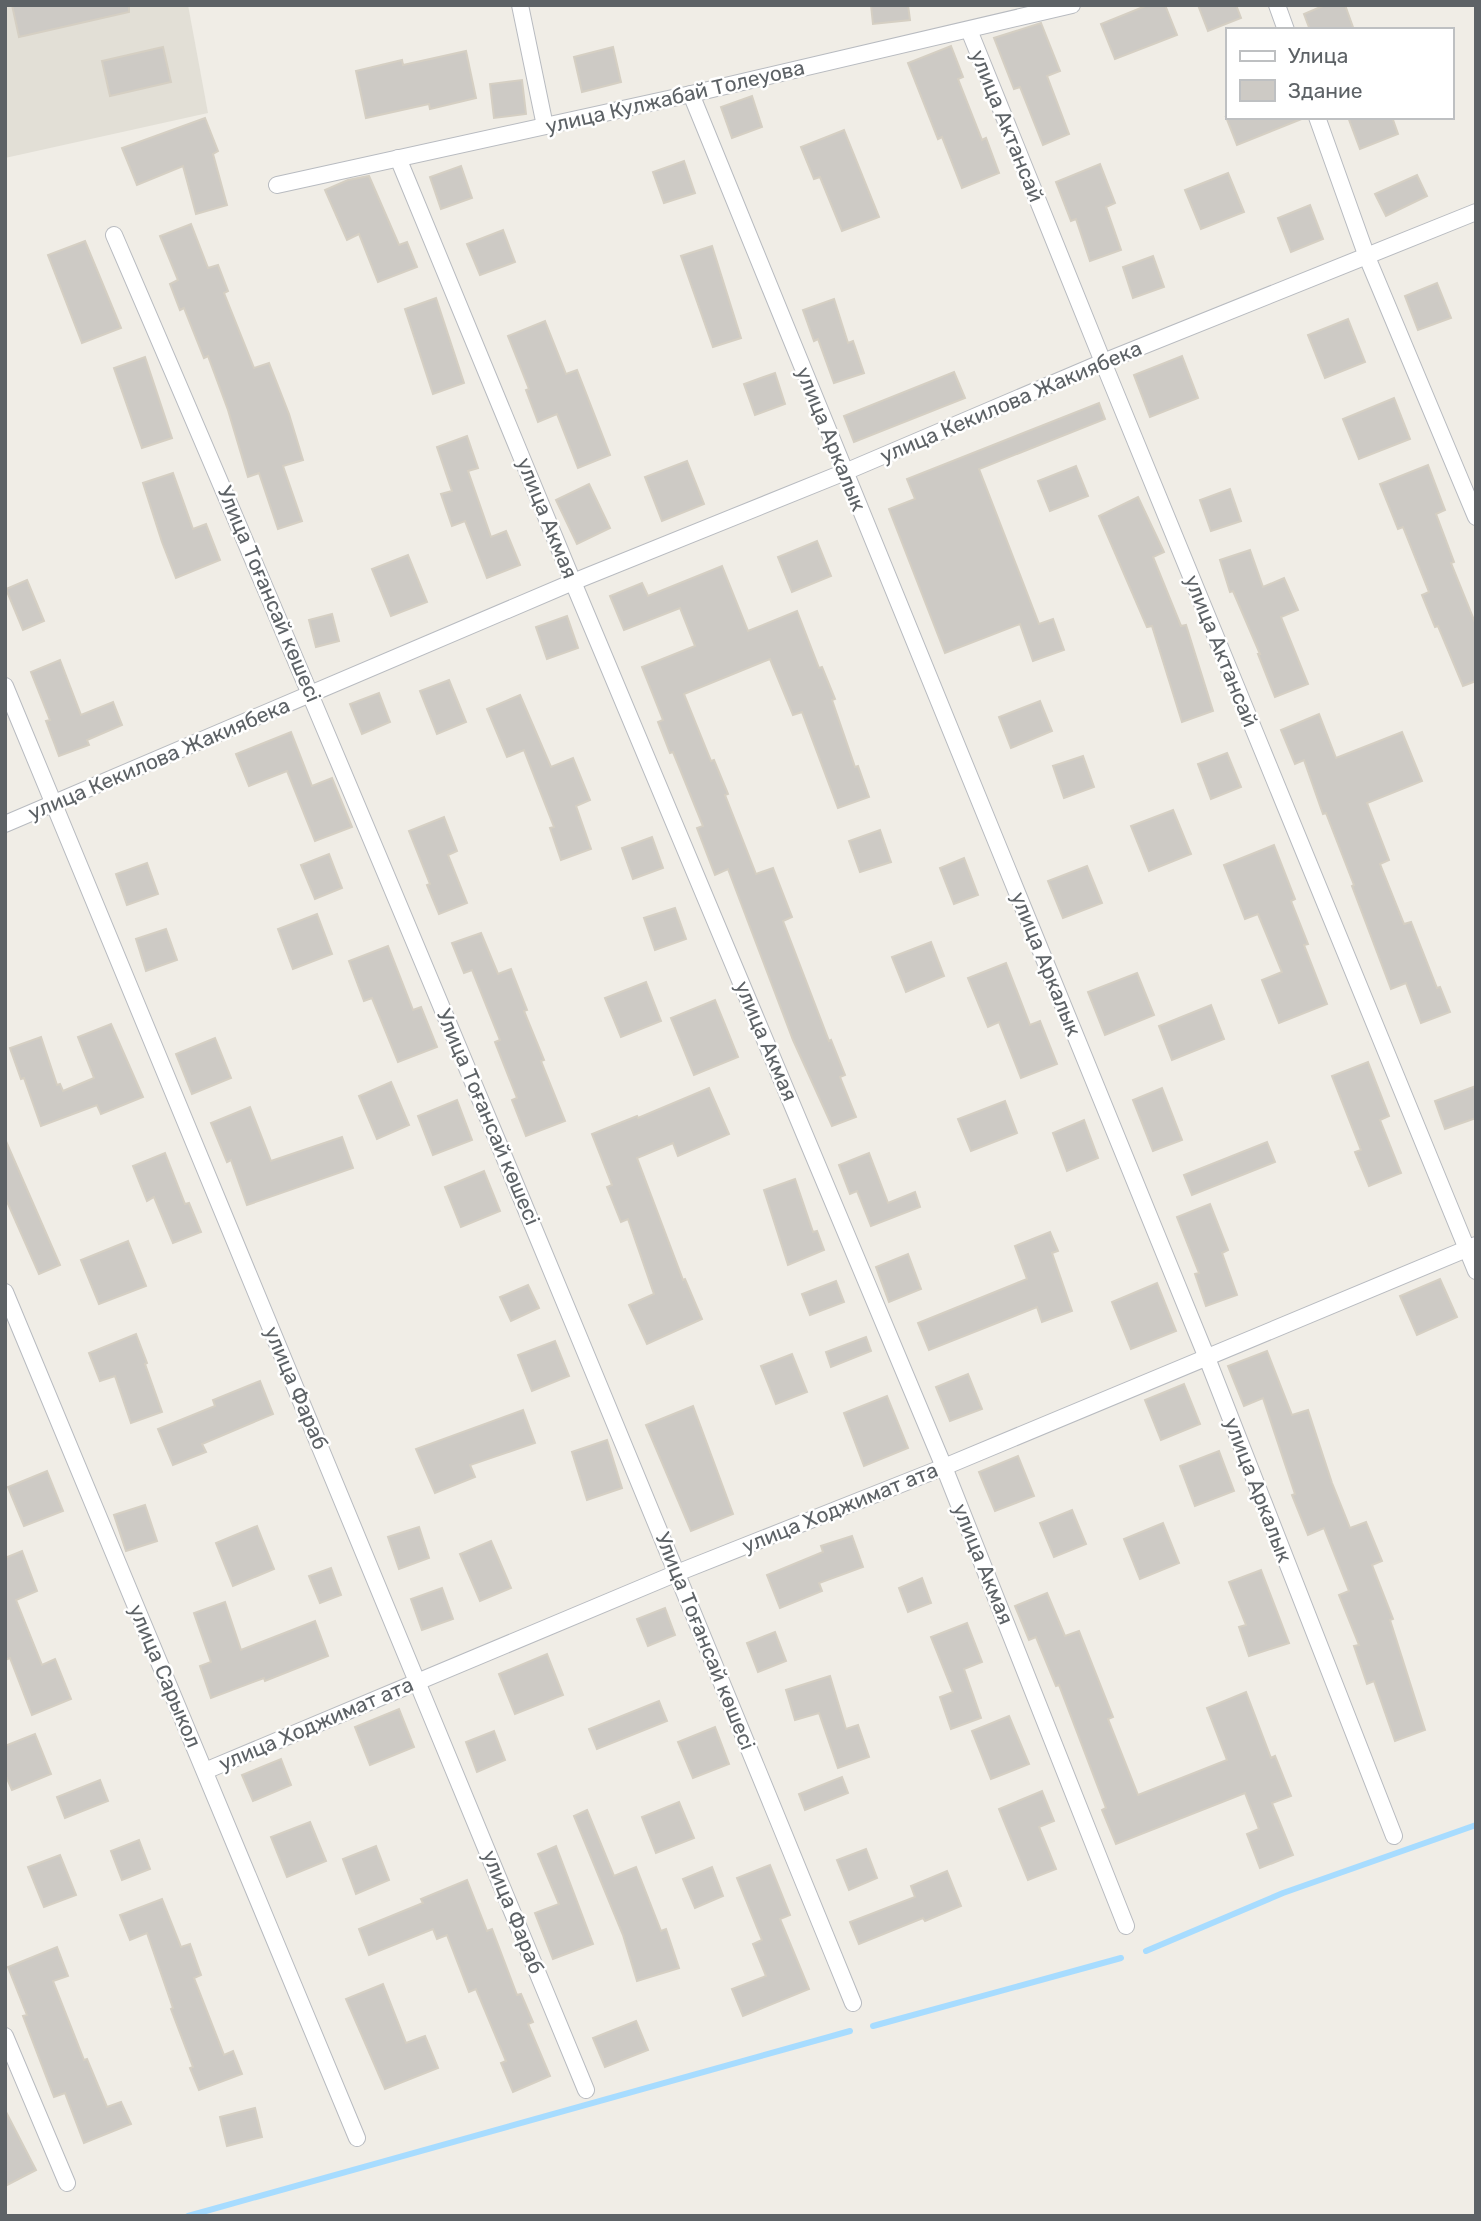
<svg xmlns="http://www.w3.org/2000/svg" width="1481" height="2221" font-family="Rubik,sans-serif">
  <rect width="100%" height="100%" fill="#f0ede6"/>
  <path fill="#e2dfd6" d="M5,5H188L208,113L5,158Z"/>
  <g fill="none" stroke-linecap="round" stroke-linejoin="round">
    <g stroke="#a7dcff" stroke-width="6">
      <path d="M1146,1951L1283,1893L1476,1825"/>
      <path d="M873,2026L1121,1958"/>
      <path d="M188,2216L850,2031"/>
    </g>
  </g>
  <g fill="#cdcac5" stroke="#d5cfc3" stroke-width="2">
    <path d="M12,5H129V12L19,37Z"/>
    <path d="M871,5H908L910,20L873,24Z"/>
    <path d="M1148,5H1165L1177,35L1115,59L1101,24Z"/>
    <path d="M1198,5H1236L1241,18L1208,31Z"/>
    <path d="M1325,5H1345L1354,30H1310L1304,14Z"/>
    <path d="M1041,23L1060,71L1047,76L1069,134L1043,145L1020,87L1014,89L994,38Z"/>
    <path d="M951,46L963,77L958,79L982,140L986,138L999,173L962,188L942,137L938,139L908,63Z"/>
    <path d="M163,47L171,82L110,96L102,61Z"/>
    <path d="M613,47L621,82L582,92L574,57Z"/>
    <path d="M466,51L476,98L430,109L429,104L366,118L356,71L402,60L403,65Z"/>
    <path d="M522,80L526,114L494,118L490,84Z"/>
    <path d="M752,96L762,127L732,138L721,107Z"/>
    <path d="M1226,117H1304V118L1237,145Z"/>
    <path d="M1348,117H1392L1398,134L1360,149Z"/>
    <path d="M205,118L218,151L213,154L227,205L196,214L183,166L137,185L122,148Z"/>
    <path d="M844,130L879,217L842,231L820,177L814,179L801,147Z"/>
    <path d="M684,161L695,193L664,203L653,172Z"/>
    <path d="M1100,164L1115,203L1106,207L1121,250L1090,261L1076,219L1071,221L1056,182Z"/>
    <path d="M461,166L472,198L441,209L430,177Z"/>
    <path d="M1228,173L1244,212L1201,229L1185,190Z"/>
    <path d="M1417,175L1427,196L1386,216L1375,194Z"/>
    <path d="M369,176L399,245L407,242L417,267L378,282L359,234L347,240L325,190L348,180Z"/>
    <path d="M1310,205L1323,239L1291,252L1278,218Z"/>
    <path d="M191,224L208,268L218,265L228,291L224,293L254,368L269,363L289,414L303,460L283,466L302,521L278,529L259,473L248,477L228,410L208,356L204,358L184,308L180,310L170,284L178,280L160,236Z"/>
    <path d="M503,230L515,262L480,275L467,244Z"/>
    <path d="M85,241L121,328L82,343L48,255Z"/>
    <path d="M712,246L741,338L713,347L681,256Z"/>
    <path d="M1153,256L1164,287L1133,298L1123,267Z"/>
    <path d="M1437,283L1451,318L1418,330L1405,296Z"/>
    <path d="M436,298L464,383L433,394L405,309Z"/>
    <path d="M834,299L848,343L853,341L864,373L834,383L818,339L814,341L803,310Z"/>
    <path d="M1348,319L1365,362L1325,378L1308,335Z"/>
    <path d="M545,321L566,374L577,370L610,455L578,468L557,414L538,422L526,390L529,389L508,336Z"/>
    <path d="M1182,356L1198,398L1150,417L1134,375Z"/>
    <path d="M145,357L172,438L142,448L114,368Z"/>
    <path d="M954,372L965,398L854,442L844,416Z"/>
    <path d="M775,373L785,404L755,415L744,384Z"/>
    <path d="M1394,398L1410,439L1359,459L1343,419Z"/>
    <path d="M1099,403L1105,419L979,469L1039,624L1053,619L1064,650L1033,661L1020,624L945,653L889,509L915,499L907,479Z"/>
    <path d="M467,436L478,468L468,471L491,537L506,531L520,565L487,578L465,521L452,526L441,494L452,491L437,447Z"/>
    <path d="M687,461L704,504L662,521L645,477Z"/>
    <path d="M1428,465L1445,510L1436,514L1454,562L1451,563L1476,625V681L1463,686L1438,626L1435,627L1422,595L1429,592L1403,527L1398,529L1380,484Z"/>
    <path d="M1076,466L1088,496L1050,511L1038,481Z"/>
    <path d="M173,473L193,529L206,524L220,560L176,578L162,542L143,483Z"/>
    <path d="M589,484L610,528L577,544L556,500Z"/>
    <path d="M1230,489L1241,521L1211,531L1200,500Z"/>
    <path d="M1138,497L1164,552L1153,557L1181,626L1186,625L1213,711L1182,722L1152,626L1147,627L1099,516Z"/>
    <path d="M817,541L831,576L792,592L778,557Z"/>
    <path d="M1250,550L1263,587L1284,578L1298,610L1281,617L1308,684L1275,697L1258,654H1260L1233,591L1230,592L1220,560Z"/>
    <path d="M408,555L427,602L391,616L372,569Z"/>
    <path d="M722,566L748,631L797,611L819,668L822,667L835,699L832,700L855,767L858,766L869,797L838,808L802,712L793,715L770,659L684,694L711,761L714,760L728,794L725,795L756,874L773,868L792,917L783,921L829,1041L831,1040L845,1075L840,1077L856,1117L832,1126L793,1040L728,869L715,875L697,828L703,826L673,752L670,753L658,722L663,720L642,667L695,646L680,608L624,630L610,596L642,583L648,596Z"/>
    <path d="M27,580L44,621L23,630L6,589Z"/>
    <path d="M332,614L339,641L316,647L309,620Z"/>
    <path d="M567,616L578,648L547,659L536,627Z"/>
    <path d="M60,660L81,715L113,702L122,725L87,740L89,745L59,756L46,721L50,720L31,672Z"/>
    <path d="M449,680L466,722L437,734L420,691Z"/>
    <path d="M379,693L390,722L362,734L350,704Z"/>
    <path d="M520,695L551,767L573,758L590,800L576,806L591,849L561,860L550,828L554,827L524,750L507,757L487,709Z"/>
    <path d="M1040,701L1052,731L1011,748L999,717Z"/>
    <path d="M1319,714L1336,758L1402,732L1422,781L1367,803L1389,860L1380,864L1404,924L1411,922L1437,988L1440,987L1450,1012L1421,1023L1406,983L1391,989L1352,886L1354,885L1326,813L1323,814L1304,760L1295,764L1281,730Z"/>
    <path d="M291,732L312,786L332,778L352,827L315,841L287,771L249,786L236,754Z"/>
    <path d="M1227,753L1241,787L1211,799L1198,764Z"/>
    <path d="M1083,756L1094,787L1064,798L1053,766Z"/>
    <path d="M1173,810L1191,854L1149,871L1131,826Z"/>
    <path d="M444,817L457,851L448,855L467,903L439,914L427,885L430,884L409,831Z"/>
    <path d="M880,830L891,862L860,872L849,841Z"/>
    <path d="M652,837L663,868L633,879L622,848Z"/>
    <path d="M1274,845L1295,899L1291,901L1308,944L1304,945L1327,1004L1279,1023L1262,980L1282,972L1258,914L1245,919L1224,865Z"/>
    <path d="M329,854L342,888L315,899L301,865Z"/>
    <path d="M964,858L978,895L954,904L940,868Z"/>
    <path d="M147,863L158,894L127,905L116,874Z"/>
    <path d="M1087,866L1102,903L1063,918L1048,881Z"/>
    <path d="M675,908L686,939L655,950L644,918Z"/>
    <path d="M317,914L332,954L293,969L278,929Z"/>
    <path d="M166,929L177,960L146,971L136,939Z"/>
    <path d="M481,933L498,974L511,969L527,1010L524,1011L544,1060L541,1061L565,1121L526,1136L512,1100L517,1098L495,1042L500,1040L472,970L464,973L452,943Z"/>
    <path d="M931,942L944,976L906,992L892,957Z"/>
    <path d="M388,946L413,1010L421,1007L437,1047L398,1062L372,998L364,1001L349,961Z"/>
    <path d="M1006,963L1030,1025L1040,1021L1057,1064L1021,1078L999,1022L988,1027L968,978Z"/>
    <path d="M1137,973L1154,1015L1105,1035L1088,992Z"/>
    <path d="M646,982L661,1021L621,1037L605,998Z"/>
    <path d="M715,1000L738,1057L694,1075L671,1018Z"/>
    <path d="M1211,1005L1224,1039L1172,1060L1159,1026Z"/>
    <path d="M111,1024L143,1097L101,1114L97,1105L41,1126L24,1078L21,1079L10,1048L41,1037L57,1085L60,1084L63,1091L94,1078L78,1037Z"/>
    <path d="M215,1038L231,1078L192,1094L176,1054Z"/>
    <path d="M1368,1062L1389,1116L1380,1120L1401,1173L1369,1186L1355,1152L1361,1150L1332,1076Z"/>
    <path d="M391,1082L409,1125L377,1139L359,1096Z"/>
    <path d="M1476,1086V1118L1445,1129L1435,1101Z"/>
    <path d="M709,1088L729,1134L678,1156L673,1143L637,1158L683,1280L685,1279L702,1319L647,1344L629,1305L654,1294L628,1219L621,1222L607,1187L612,1185L592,1134L637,1116L638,1118Z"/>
    <path d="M1162,1088L1182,1140L1153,1151L1133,1100Z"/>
    <path d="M457,1100L472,1140L433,1155L418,1116Z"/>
    <path d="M1005,1101L1017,1133L971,1151L958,1119Z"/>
    <path d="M250,1107L271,1161L342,1137L353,1168L247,1205L231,1160L227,1162L211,1123Z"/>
    <path d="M1084,1120L1098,1158L1067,1171L1053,1133Z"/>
    <path d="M5,1139L60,1265L39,1274L5,1197Z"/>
    <path d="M1267,1142L1275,1162L1192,1195L1184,1175Z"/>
    <path d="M165,1153L185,1204L189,1203L201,1232L173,1243L154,1197L147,1201L133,1166Z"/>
    <path d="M869,1153L888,1203L915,1192L920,1207L871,1226L857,1191L850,1194L839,1165Z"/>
    <path d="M484,1171L500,1211L461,1227L445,1187Z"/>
    <path d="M795,1179L813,1232L817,1231L824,1250L788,1265L764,1190Z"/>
    <path d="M1210,1204L1228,1250L1222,1253L1237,1295L1206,1306L1195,1274L1199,1273L1177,1217Z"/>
    <path d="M1050,1232L1058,1251L1052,1253L1072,1311L1042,1322L1037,1307L929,1350L918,1323L1027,1279L1015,1246Z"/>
    <path d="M128,1241L146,1286L99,1304L81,1260Z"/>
    <path d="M908,1254L921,1289L889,1302L876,1267Z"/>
    <path d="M1440,1279L1457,1317L1417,1335L1400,1296Z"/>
    <path d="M836,1281L844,1302L810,1315L802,1294Z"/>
    <path d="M1157,1283L1176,1331L1131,1349L1112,1302Z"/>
    <path d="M528,1285L539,1308L511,1321L500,1297Z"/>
    <path d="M136,1334L147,1363L145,1364L162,1412L131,1423L115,1376L100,1381L89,1353Z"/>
    <path d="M866,1337L871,1351L831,1367L826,1352Z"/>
    <path d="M555,1341L569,1376L532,1391L518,1355Z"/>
    <path d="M1267,1351L1292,1415L1308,1410L1332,1483L1350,1528L1366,1522L1382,1561L1372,1565L1393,1619L1390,1620L1425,1730L1395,1741L1374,1681L1367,1684L1354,1646L1359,1645L1339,1595L1349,1591L1324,1528L1308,1535L1292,1495L1295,1494L1263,1398L1244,1406L1228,1366Z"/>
    <path d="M792,1354L807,1392L776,1404L761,1366Z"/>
    <path d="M968,1374L982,1409L950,1421L936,1387Z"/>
    <path d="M260,1381L273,1414L202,1444L206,1452L173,1465L158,1429L215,1406L213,1400Z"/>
    <path d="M1184,1384L1200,1424L1161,1440L1145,1400Z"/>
    <path d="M887,1396L908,1448L864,1466L844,1413Z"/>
    <path d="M693,1406L733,1514L691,1531L646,1425Z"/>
    <path d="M523,1410L535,1443L470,1465L475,1477L435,1493L416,1449Z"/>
    <path d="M607,1440L622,1488L587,1500L572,1452Z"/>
    <path d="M1219,1451L1234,1491L1195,1506L1180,1466Z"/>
    <path d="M1018,1456L1034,1496L995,1511L979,1472Z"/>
    <path d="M47,1471L63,1511L24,1526L8,1487Z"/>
    <path d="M145,1505L157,1541L126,1551L114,1515Z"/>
    <path d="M1072,1510L1086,1544L1054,1557L1040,1523Z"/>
    <path d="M1163,1523L1179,1563L1140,1579L1124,1539Z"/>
    <path d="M257,1526L274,1569L233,1586L216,1543Z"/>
    <path d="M419,1527L429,1558L399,1569L388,1537Z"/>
    <path d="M852,1536L863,1567L819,1583L822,1591L780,1608L767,1575L823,1552L821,1546Z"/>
    <path d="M491,1541L511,1588L480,1601L460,1554Z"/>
    <path d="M22,1551L37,1591L16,1600L42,1665L55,1659L71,1699L32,1715L10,1658L5,1660V1558Z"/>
    <path d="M331,1568L341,1595L320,1603L309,1576Z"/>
    <path d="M1261,1570L1289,1643L1249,1656L1239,1627L1246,1625L1229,1582Z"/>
    <path d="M922,1578L931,1603L908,1612L899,1588Z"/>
    <path d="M442,1588L453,1619L422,1630L411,1599Z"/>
    <path d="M1047,1593L1065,1636L1079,1631L1113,1717L1108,1719L1138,1795L1227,1760L1207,1708L1246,1692L1271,1758L1275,1756L1291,1796L1272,1803L1293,1855L1260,1868L1247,1834L1259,1829L1245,1793L1116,1844L1102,1810L1106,1808L1059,1685L1056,1686L1036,1637L1029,1640L1015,1606Z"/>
    <path d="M225,1602L241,1650L315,1621L328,1656L265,1681L264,1678L211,1698L200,1666L211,1662L194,1613Z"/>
    <path d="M665,1608L675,1635L648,1646L637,1619Z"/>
    <path d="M967,1623L982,1662L964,1669L981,1718L951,1729L940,1697L953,1692L931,1637Z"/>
    <path d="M775,1632L786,1661L758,1672L747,1643Z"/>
    <path d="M547,1654L563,1695L515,1714L499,1674Z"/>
    <path d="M830,1676L846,1729L858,1725L869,1757L838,1768L819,1713L795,1720L786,1690Z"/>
    <path d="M659,1701L667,1721L597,1749L589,1729Z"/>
    <path d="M399,1709L414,1747L370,1765L355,1727Z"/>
    <path d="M1009,1716L1029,1764L991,1779L972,1731Z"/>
    <path d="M715,1727L729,1764L693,1778L678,1742Z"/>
    <path d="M494,1731L505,1760L477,1772L466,1742Z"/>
    <path d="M35,1734L51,1774L12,1790L5,1774V1746Z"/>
    <path d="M281,1759L291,1785L253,1801L242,1775Z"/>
    <path d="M842,1777L848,1793L805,1810L799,1794Z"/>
    <path d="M100,1780L108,1801L65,1818L57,1797Z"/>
    <path d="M1042,1791L1054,1821L1039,1827L1056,1869L1028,1880L999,1809Z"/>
    <path d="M679,1802L694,1838L656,1853L642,1817Z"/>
    <path d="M587,1810L614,1876L636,1867L661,1931L666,1929L679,1968L637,1981L623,1935L574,1816Z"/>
    <path d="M310,1822L326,1861L287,1877L271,1837Z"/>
    <path d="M139,1840L150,1869L122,1880L111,1851Z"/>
    <path d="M376,1846L389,1880L356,1894L343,1859Z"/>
    <path d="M556,1846L593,1944L553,1959L535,1913L559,1904L538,1854Z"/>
    <path d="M866,1849L877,1878L849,1890L837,1860Z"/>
    <path d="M60,1855L76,1895L44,1907L28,1867Z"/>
    <path d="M770,1865L790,1915L780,1919L809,1989L743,2016L732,1989L766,1976L753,1944L762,1940L737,1878Z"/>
    <path d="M712,1867L723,1896L695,1908L683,1879Z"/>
    <path d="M947,1871L961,1906L925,1921L923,1918L859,1944L850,1922L915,1897L911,1886Z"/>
    <path d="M467,1880L487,1931L492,1929L517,1995L521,1994L533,2022L528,2024L550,2076L513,2092L501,2063L506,2061L476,1989L469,1992L447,1935L437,1939L433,1929L369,1955L359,1929L423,1903L421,1899Z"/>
    <path d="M162,1899L181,1947L190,1944L201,1975L194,1978L224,2055L233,2051L242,2074L199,2090L190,2068L193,2067L171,2009L173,2008L147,1933L130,1940L120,1915Z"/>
    <path d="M57,1947L68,1976L53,1981L84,2060L87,2059L107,2107L121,2102L131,2124L84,2143L65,2093L54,2097L23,2016L27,2015L8,1967Z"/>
    <path d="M383,1984L406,2043L425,2036L438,2068L385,2089L346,1999Z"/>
    <path d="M636,2021L648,2050L605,2067L593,2038Z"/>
    <path d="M255,2108L262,2137L227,2146L220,2117Z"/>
    <path d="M5,2110L36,2170L5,2186Z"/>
  </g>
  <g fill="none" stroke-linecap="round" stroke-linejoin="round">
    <defs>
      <g id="street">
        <path d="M520,5L545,126"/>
        <path d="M1277,5L1286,30"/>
        <path d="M969,30L1103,362L1476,1271"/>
        <path d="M691,94L1207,1358L1394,1836"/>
        <path d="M1317,117L1367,257L1476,517"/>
        <path d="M398,158L573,582L944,1467L1126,1926"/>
        <path d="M277,185L691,94L1072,5"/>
        <path d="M114,235C367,821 611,1411 853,2003"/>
        <path d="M5,686L586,2090"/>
        <path d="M5,824L573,582L845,472L1103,362L1476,212"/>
        <path d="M5,1292L357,2138"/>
        <path d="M205,1771L677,1573L944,1467L1476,1245"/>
        <path d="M5,2036L67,2183"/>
      </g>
    </defs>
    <use href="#street" stroke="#b8bbc0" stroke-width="18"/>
    <use href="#street" stroke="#fff" stroke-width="16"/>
  </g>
  <g text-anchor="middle" stroke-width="5" stroke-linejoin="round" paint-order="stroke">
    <g font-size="21" fill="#5d6266" stroke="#fff">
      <text transform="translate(675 97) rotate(-13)" y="7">улица Кулжабай Толеуова</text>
      <text transform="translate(1007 126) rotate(68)" y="7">улица Актансай</text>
      <text transform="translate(1011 402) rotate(-23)" y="7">улица Кекилова Жакиябека</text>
      <text transform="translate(831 439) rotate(68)" y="7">улица Аркалык</text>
      <text transform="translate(547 518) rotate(68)" y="7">улица Акмая</text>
      <text transform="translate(269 594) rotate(67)" y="7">Улица Тоғансай көшесі</text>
      <text transform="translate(1221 651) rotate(68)" y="7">улица Актансай</text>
      <text transform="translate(159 759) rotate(-23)" y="7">улица Кекилова Жакиябека</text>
      <text transform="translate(1046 964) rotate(68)" y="7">улица Аркалык</text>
      <text transform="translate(766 1041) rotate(67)" y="7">улица Акмая</text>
      <text transform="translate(488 1117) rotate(67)" y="7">Улица Тоғансай көшесі</text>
      <text transform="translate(296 1388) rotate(67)" y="7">улица Фараб</text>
      <text transform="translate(1258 1490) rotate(69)" y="7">улица Аркалык</text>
      <text transform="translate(840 1508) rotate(-22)" y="7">улица Ходжимат ата</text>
      <text transform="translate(983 1564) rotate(68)" y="7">улица Акмая</text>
      <text transform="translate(705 1641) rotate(68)" y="7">Улица Тоғансай көшесі</text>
      <text transform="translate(165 1676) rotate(67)" y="7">улица Сарыкол</text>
      <text transform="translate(316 1724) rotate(-23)" y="7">улица Ходжимат ата</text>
      <text transform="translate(513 1912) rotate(68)" y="7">улица Фараб</text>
    </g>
  </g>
  <rect width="1481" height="2221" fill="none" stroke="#5d6266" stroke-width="14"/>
  <rect x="1226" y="28" width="228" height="91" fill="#ffffff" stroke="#bec0c2" stroke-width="2"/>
  <rect x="1240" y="51" width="35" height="10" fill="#ffffff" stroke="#bec0c2" stroke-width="2"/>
  <text x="1288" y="63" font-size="21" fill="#5d6266">Улица</text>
  <rect x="1240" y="80" width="35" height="21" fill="#cdcac5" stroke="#bec0c2" stroke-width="2"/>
  <text x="1288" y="98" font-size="21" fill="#5d6266">Здание</text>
</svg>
